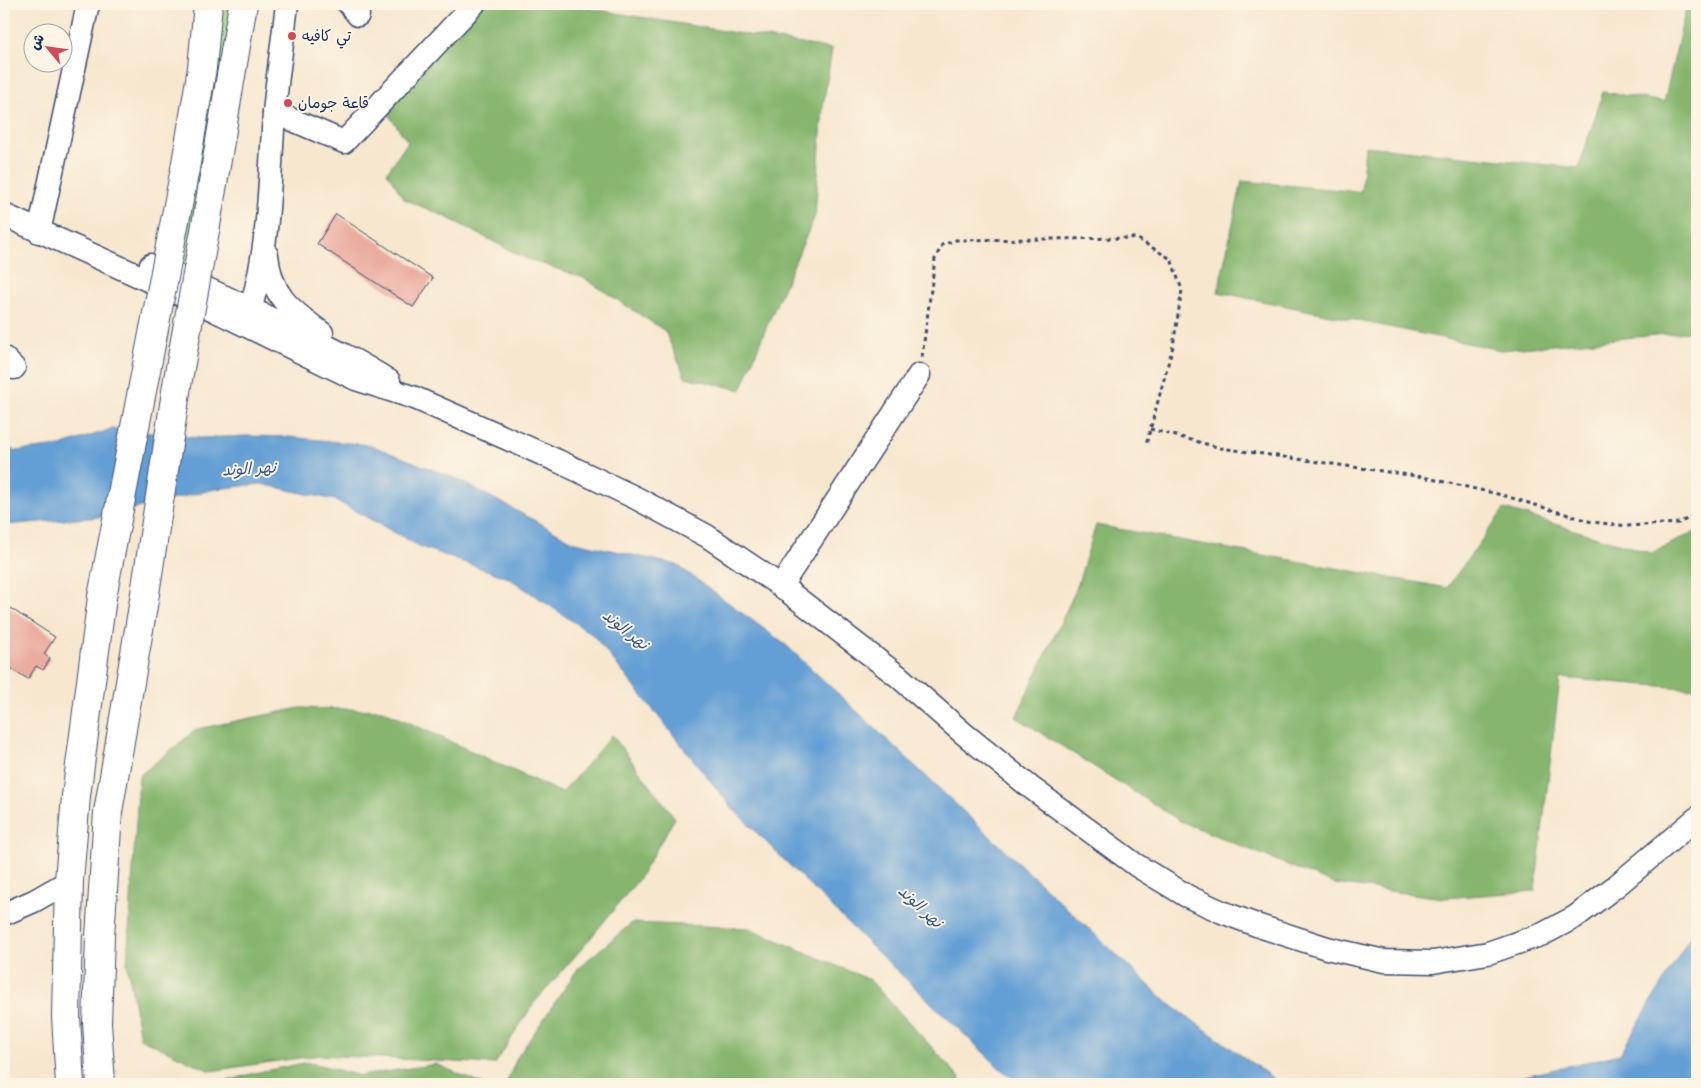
<svg xmlns="http://www.w3.org/2000/svg" width="1701" height="1088" font-family="'Shantell Sans','Playpen Sans Arabic',sans-serif">
  <rect width="100%" height="100%" fill="#fcf5e5"/>
  <filter id="ink" filterUnits="userSpaceOnUse"><feTurbulence type="fractalNoise" baseFrequency=".02" numOctaves="2"/><feDisplacementMap in="SourceGraphic" scale="10" xChannelSelector="R" yChannelSelector="G"/><feConvolveMatrix kernelMatrix="1 2 1 2 8 2 1 2 1" color-interpolation-filters="sRGB"/></filter>
  <filter id="wash" filterUnits="userSpaceOnUse"><feTurbulence type="fractalNoise" baseFrequency=".0096" numOctaves="4" result="noise"/><feDisplacementMap in="SourceGraphic" scale="20" xChannelSelector="R" yChannelSelector="G"/><feGaussianBlur stdDeviation="1.12" result="paint"/><feColorMatrix in="noise" values="0 0 0 0 0 0 0 0 0 0 0 0 0 0 0 0 0 1.4 0 .05"/><feComposite in="paint" operator="in"/></filter>
  <g filter="url(#wash)">
    <rect width="100%" height="100%" fill="#f7e7cf"/>
    <path fill="#a9d47f" stroke="#62826e" d="M219,4H234L183,289L172,286Z"/>
    <g fill="#86b66e" stroke="#507266">
      <path d="M474,4H562L832,49L823,106L815,216L766,328L741,390L685,377L665,331L584,278L525,258L446,217L404,199L387,172L408,142L381,104Z"/>
      <path d="M1687,4H1697V331L1501,350L1218,292L1242,181L1361,192L1365,146L1579,168L1603,92L1664,102Z"/>
      <path d="M1504,509L1651,553L1697,531V689L1560,678L1535,891L1444,898L1334,884L1180,821L1016,717L1076,590L1096,525L1447,588Z"/>
      <path d="M300,708L382,710L562,793L612,735L675,818L638,880L584,946L534,1003L495,1064L320,1055L210,1071L140,1038L127,963L139,776L197,729Z"/>
      <path d="M632,923L749,928L870,980L960,1078L959,1084H506L517,1058L579,967Z"/>
      <path d="M309,1062L360,1076L436,1064L482,1084H218L254,1073Z"/>
    </g>
    <g fill="#639fd4" stroke="#3f6799">
      <path d="M112,429L199,438L246,436L289,437L370,445L457,479L575,542L677,565L787,646L1167,1002L1281,1084H1021L1003,1071L870,945L733,809L593,635L509,578L421,547L335,500L261,484L215,489L100,517L4,525V447L16,451L60,446Z"/>
      <path d="M1697,925V1084H1475L1516,1078L1620,1054Z"/>
    </g>
    <g id="blocks">
      <g fill="#ebaca0">
        <path d="M336,214L433,278L413,307L317,244Z"/>
        <path d="M4,604L55,637L44,654L50,659L43,670L36,666L28,679L4,664Z"/>
      </g>
    </g>
  </g>
  <g filter="url(#ink)">
    <use href="#blocks" fill-opacity="0" stroke="#3c4b6f" stroke-width="1"/>
    <g fill="none" stroke-linecap="round" stroke-linejoin="round">
      <defs>
        <g id="minor">
          <path d="M349,4L358,15"/>
          <path d="M274,112L344,142L474,4"/>
          <path d="M4,215L214,310L356,379L415,398L558,461L636,498L707,536L781,586L898,676L963,733L1030,787L1136,865L1187,896L1222,912L1259,926L1327,948L1384,961L1433,962L1488,953L1543,934L1575,917L1616,886L1697,818"/>
          <path d="M39,232L88,4"/>
          <path d="M267,255C271,297 291,310 322,333"/>
          <path d="M151,265C201,285 250,308 298,332C329,347 360,362 389,381"/>
          <path d="M246,322C270,255 269,184 274,114C277,77 283,40 287,4"/>
          <path d="M4,358L14,368"/>
          <path d="M781,586L919,375"/>
          <path d="M4,914L34,901L69,881"/>
        </g>
        <g id="major">
          <path d="M185,169L202,68L208,4"/>
          <path d="M206,225L243,4"/>
          <path d="M70,1084L66,1017L69,881L76,796L102,597"/>
          <path d="M101,1084L97,1023L100,937L108,812L144,600"/>
        </g>
      </defs>
      <use href="#minor" stroke="#3c4b6f" stroke-width="25"/>
      <use href="#major" stroke="#3c4b6f" stroke-width="30"/>
      <g stroke="#3c4b6f" stroke-width="3" stroke-dasharray="4 4" stroke-linecap="butt">
        <path d="M922,357L935,259L942,245L956,240L1136,238L1171,259L1182,290L1173,346L1146,445"/>
        <path d="M1150,429L1221,448L1423,477L1502,495L1592,522L1628,526L1679,523L1697,514"/>
      </g>
      <use href="#minor" stroke="#fff" stroke-width="22"/>
      <use href="#major" stroke="#fff" stroke-width="28"/>
      <defs>
        <g id="major-bridge">
          <path d="M102,597L185,169"/>
          <path d="M144,600L178,379L206,225"/>
        </g>
      </defs>
      <use href="#major-bridge" stroke="#3c4b6f" stroke-width="30" stroke-linecap="butt"/>
      <use href="#major-bridge" stroke="#fff" stroke-width="28"/>
    </g>
  </g>
  <g fill="#d1495b" stroke="#fcf5e5" stroke-width="2">
    <circle cx="292" cy="36" r="5"/>
    <circle cx="288" cy="103" r="5"/>
  </g>
  <g text-anchor="middle" stroke-width="4" stroke-linejoin="round" paint-order="stroke">
    <g font-size="15" fill="#1b2f5e" stroke="#fcf5e5" text-anchor="start">
      <text x="302" y="41">تي كافيه</text>
      <text x="298" y="108">قاعة جومان</text>
    </g>
    <g font-size="16" font-style="italic" fill="#345687" stroke="#fcf5e5">
      <text transform="translate(249 468) rotate(-3)" y="6">نهر الوند</text>
      <text transform="translate(626 629) rotate(39)" y="6">نهر الوند</text>
      <text transform="translate(921 906) rotate(43)" y="6">نهر الوند</text>
    </g>
  </g>
  <rect width="1701" height="1088" fill="none" stroke="#fcf5e5" stroke-width="20"/>
  <g transform="translate(48 48) rotate(299)"><circle r="24" fill="#fcf5e5" stroke="#a2a6af"/>
  <path d="M0-4L9 19L0 12L-9 19Z" fill="#d1495b"/>
  <text y="-8" font-size="14" font-weight="bold" text-anchor="middle" fill="#1b2f5e">ش</text>
  </g>
</svg>
